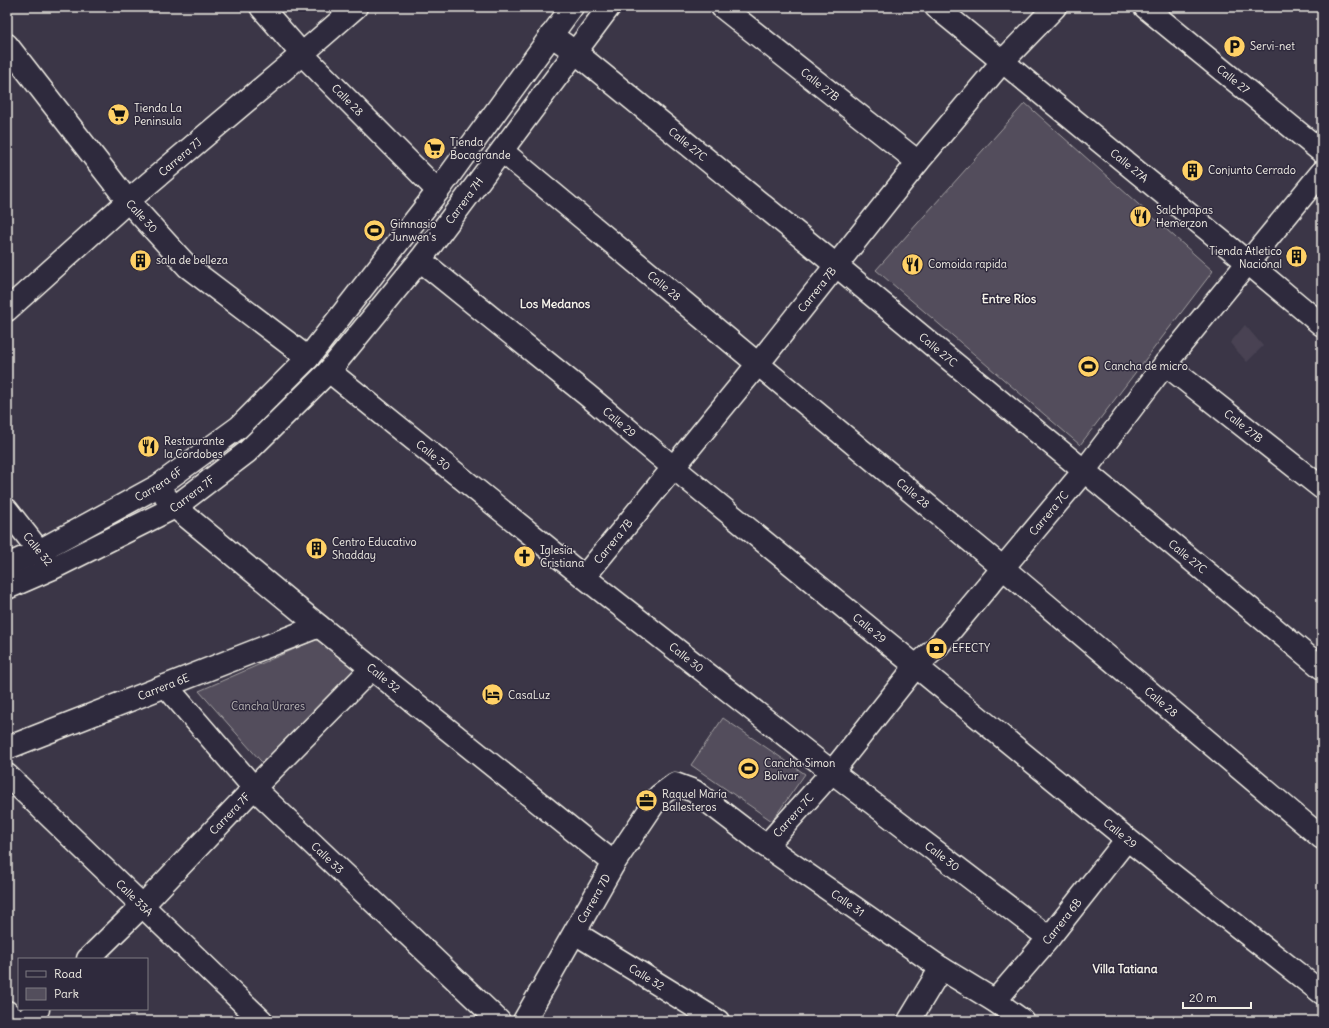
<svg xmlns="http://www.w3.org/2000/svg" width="1329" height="1028" font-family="Delius,sans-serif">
  <rect width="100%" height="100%" fill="#3b3647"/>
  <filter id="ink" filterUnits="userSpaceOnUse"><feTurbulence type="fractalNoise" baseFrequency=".025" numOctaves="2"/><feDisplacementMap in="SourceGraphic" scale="8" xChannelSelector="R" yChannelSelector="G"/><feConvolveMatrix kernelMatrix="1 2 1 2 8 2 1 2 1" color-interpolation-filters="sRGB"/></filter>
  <g filter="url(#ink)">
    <path fill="#484352" d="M1245,325L1263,346L1247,362L1230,343Z"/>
    <g fill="#534e5c" stroke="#a4a0a2">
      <path d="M1025,103L1213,271L1080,445L876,270Z"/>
      <path d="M324,636L363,673L267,768L199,691Z"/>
      <path d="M723,718L805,774L772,821L691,765Z"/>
    </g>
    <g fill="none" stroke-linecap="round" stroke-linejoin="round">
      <defs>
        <g id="minor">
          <path id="s1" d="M261,7L302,54L438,191"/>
          <path id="s2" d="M722,7L918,162"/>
          <path id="s3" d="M936,7L1247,262L1322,325"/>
          <path id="s4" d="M1145,7L1322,152"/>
          <path id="s5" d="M551,35L575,52L837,266L1322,668"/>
          <path id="s6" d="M7,45L128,201L188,267L308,358"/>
          <path id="s7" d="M502,151L1003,568L1322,838"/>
          <path id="s8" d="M420,260L587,395L674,468L1127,839L1322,993"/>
          <path id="s9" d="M7,310L128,201L302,54L356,7"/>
          <path id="s10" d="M1165,364L1322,488"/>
          <path id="s11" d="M329,371L584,577L832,772L1049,938"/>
          <path id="s12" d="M166,497L175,507L319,626L614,863"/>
          <path d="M7,510L47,561"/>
          <path id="s13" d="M7,565L39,551L158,486L239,427L308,358L438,191L572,7"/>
          <path id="s14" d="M584,577L758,364L918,162L1003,61L1055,7"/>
          <path id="s15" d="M7,588L53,568L175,507L247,452L329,371L420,260L609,7"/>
          <path id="s16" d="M166,686L254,788L499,1021"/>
          <path id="s17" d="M7,748L319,626"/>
          <path id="s18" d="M7,775L262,1021"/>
          <path id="s19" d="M766,846L832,772L916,666L936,648L1084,471L1165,364L1322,172"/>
          <path id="s20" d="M575,933L718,1021"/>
          <path id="s21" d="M88,959L143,905L254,788L372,668"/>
          <path id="s22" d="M995,1001L1049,938L1127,839"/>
          <path d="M7,1012L16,1021"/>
          <path d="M25,1021L38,1009"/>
          <path id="s23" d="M524,1021L614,863L659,796L675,784L694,791L766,846L941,968L995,1001L1023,1021"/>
          <path d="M909,1021L941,968"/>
        </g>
      </defs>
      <use href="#minor" stroke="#f4f1e8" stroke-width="25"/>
      <use href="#minor" stroke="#2f2a3d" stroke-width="22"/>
    </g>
  </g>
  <defs>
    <symbol id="parking-disc" viewBox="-11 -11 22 22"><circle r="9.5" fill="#ffd166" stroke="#2f2a3d"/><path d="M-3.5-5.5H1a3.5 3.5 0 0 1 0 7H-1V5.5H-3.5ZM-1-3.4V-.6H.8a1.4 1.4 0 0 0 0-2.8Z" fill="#111"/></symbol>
    <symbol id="supermarket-disc" viewBox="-11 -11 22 22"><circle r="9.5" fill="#ffd166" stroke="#2f2a3d"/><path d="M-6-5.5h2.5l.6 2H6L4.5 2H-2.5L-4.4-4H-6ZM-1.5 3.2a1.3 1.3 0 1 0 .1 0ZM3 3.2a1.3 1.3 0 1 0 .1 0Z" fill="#111"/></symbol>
    <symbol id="building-disc" viewBox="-11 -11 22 22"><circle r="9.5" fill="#ffd166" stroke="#2f2a3d"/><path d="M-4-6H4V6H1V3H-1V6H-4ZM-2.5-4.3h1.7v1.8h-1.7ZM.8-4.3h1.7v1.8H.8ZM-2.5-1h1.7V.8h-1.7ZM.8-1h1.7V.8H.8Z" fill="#111"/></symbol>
    <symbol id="restaurant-disc" viewBox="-11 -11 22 22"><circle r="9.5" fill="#ffd166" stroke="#2f2a3d"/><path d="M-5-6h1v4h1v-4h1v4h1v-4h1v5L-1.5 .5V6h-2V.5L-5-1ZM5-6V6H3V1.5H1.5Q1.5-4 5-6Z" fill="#111"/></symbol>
    <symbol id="stadium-disc" viewBox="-11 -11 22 22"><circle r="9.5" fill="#ffd166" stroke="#2f2a3d"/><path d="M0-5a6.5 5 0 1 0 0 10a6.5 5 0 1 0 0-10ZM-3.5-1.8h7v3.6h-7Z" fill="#111"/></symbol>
    <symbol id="church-disc" viewBox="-11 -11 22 22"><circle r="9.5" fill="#ffd166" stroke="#2f2a3d"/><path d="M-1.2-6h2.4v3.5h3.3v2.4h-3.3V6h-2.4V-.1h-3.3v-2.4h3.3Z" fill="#111"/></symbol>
    <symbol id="bank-disc" viewBox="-11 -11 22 22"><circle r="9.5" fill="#ffd166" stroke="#2f2a3d"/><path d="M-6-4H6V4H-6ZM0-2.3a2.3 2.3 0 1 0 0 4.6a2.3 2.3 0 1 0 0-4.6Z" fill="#111"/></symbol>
    <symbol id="hotel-disc" viewBox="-11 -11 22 22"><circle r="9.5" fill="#ffd166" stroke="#2f2a3d"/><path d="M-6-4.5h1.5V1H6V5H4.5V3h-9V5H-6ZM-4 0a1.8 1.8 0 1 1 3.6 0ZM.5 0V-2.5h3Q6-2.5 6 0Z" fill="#111"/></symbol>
    <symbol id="office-disc" viewBox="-11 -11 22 22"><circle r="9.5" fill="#ffd166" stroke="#2f2a3d"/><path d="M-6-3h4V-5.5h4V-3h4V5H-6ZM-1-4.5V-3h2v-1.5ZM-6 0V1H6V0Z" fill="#111"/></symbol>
  </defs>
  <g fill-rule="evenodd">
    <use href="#parking-disc" x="1222" y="34" width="25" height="25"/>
    <use href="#supermarket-disc" x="106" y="102" width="25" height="25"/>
    <use href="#supermarket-disc" x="422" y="136" width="25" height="25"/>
    <use href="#building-disc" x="1180" y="158" width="25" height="25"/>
    <use href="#restaurant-disc" x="1128" y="204" width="25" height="25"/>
    <use href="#stadium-disc" x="362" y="218" width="25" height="25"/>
    <use href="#building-disc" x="1284" y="244" width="25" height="25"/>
    <use href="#building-disc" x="128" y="248" width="25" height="25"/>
    <use href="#restaurant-disc" x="900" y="252" width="25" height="25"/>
    <use href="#stadium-disc" x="1076" y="354" width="25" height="25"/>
    <use href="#restaurant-disc" x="136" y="434" width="25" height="25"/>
    <use href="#building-disc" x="304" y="536" width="25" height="25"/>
    <use href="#church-disc" x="512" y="544" width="25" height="25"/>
    <use href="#bank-disc" x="924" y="636" width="25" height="25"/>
    <use href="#hotel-disc" x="480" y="682" width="25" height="25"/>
    <use href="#stadium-disc" x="736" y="756" width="25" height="25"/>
    <use href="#office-disc" x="634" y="788" width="25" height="25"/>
  </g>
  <g text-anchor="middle" stroke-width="3" stroke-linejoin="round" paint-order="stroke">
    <g font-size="11" fill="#f4f1e8" stroke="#2f2a3d" text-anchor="start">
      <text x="1250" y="50">Servi-net</text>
      <text x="134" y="112">Tienda La<tspan x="134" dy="13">Peninsula</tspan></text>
      <text x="450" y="146">Tienda<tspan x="450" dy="13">Bocagrande</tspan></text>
      <text x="1208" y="174">Conjunto Cerrado</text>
      <text x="1156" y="214">Salchpapas<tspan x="1156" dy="13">Hemerzon</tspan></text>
      <text x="390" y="228">Gimnasio<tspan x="390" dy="13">Junwen's</tspan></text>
      <text x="1282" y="255" text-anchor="end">Tienda Atletico<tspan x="1282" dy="13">Nacional</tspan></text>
      <text x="156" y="264">sala de belleza</text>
      <text x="928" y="268">Comoida rapida</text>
      <text x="1104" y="370">Cancha de micro</text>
      <text x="164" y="445">Restaurante<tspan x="164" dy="13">la Cordobes</tspan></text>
      <text x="332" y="546">Centro Educativo<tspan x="332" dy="13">Shadday</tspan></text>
      <text x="540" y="554">Iglesia<tspan x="540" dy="13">Cristiana</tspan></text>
      <text x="952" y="652">EFECTY</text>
      <text x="508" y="699">CasaLuz</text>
      <text x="764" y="767">Cancha Simon<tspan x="764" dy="13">Bolivar</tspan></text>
      <text x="662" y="798">Raquel María<tspan x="662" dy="13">Ballesteros</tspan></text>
    </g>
    <g font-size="11" fill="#f4f1e8" stroke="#2f2a3d">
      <text dy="4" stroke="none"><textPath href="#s4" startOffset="114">Calle 27</textPath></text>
      <text dy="4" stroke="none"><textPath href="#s2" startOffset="125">Calle 27B</textPath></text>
      <text dy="4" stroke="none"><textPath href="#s1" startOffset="127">Calle 28</textPath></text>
      <text dy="4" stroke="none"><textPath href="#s5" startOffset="175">Calle 27C</textPath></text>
      <text dy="4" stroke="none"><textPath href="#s9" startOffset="231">Carrera 7J</textPath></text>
      <text dy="4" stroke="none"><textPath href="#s3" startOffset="250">Calle 27A</textPath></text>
      <text dy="4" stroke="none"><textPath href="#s15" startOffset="610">Carrera 7H</textPath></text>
      <text dy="4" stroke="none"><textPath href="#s6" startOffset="218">Calle 30</textPath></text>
      <text dy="4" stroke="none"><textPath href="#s7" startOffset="211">Calle 28</textPath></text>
      <text dy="4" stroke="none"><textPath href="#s14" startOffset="370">Carrera 7B</textPath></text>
      <text dy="4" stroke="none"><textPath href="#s5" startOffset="499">Calle 27C</textPath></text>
      <text dy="4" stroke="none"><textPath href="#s8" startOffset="257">Calle 29</textPath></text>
      <text dy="4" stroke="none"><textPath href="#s10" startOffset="100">Calle 27B</textPath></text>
      <text dy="4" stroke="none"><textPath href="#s11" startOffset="134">Calle 30</textPath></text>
      <text dy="4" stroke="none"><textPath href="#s13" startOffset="172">Carrera 6F</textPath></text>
      <text dy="4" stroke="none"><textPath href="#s15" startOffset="208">Carrera 7F</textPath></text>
      <text dy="4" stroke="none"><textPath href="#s7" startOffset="535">Calle 28</textPath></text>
      <text dy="4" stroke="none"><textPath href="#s19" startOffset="437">Carrera 7C</textPath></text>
      <text dy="4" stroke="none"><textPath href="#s14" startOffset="46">Carrera 7B</textPath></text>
      <text transform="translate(38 549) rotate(51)" y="4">Calle 32</text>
      <text dy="4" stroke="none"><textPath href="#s5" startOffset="823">Calle 27C</textPath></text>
      <text dy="4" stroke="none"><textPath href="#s8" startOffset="581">Calle 29</textPath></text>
      <text dy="4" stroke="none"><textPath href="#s11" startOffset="458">Calle 30</textPath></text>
      <text dy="4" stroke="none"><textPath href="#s12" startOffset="283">Calle 32</textPath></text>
      <text dy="4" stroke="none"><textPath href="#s17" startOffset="168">Carrera 6E</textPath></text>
      <text dy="4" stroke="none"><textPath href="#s7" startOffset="859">Calle 28</textPath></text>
      <text dy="4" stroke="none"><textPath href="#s21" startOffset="203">Carrera 7F</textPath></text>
      <text dy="4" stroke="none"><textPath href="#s19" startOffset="41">Carrera 7C</textPath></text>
      <text dy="4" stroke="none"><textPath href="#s8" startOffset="905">Calle 29</textPath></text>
      <text dy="4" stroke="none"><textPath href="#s11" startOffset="782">Calle 30</textPath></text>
      <text dy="4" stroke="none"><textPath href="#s16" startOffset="236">Calle 33</textPath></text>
      <text dy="4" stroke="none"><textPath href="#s18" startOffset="177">Calle 33A</textPath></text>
      <text dy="4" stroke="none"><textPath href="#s23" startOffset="141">Carrera 7D</textPath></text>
      <text dy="4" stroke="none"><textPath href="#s23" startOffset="493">Calle 31</textPath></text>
      <text dy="4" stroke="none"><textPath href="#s22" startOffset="104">Carrera 6B</textPath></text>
      <text dy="4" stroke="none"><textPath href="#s20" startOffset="84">Calle 32</textPath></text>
    </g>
    <g font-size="11" fill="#bcb8b7" stroke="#2f2a3d">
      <text x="268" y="710">Cancha Urares</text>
    </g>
    <g font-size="12" font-weight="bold" fill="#f4f1e8" stroke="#2f2a3d">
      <text x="1009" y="303">Entre Ríos</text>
      <text x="555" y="308">Los Medanos</text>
      <text x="1125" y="973">Villa Tatiana</text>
    </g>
  </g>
  <rect width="1329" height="1028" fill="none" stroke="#2f2a3d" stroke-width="24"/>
  <rect x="12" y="12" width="1305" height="1004" fill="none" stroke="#f4f1e8" stroke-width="1.5" filter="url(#ink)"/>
  <rect x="18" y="958" width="130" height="52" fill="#2f2a3d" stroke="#7e7a81"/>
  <rect x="26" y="971" width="20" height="6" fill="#2f2a3d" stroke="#7e7a81"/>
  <text x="54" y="978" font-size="12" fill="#f4f1e8">Road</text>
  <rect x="26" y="988" width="20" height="12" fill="#534e5c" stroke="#7e7a81"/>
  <text x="54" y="998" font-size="12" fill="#f4f1e8">Park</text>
  <path d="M1183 1002v6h68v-6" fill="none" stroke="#f4f1e8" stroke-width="2"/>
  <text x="1189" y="1002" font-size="12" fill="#f4f1e8" stroke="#2f2a3d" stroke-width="3" paint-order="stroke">20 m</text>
</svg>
